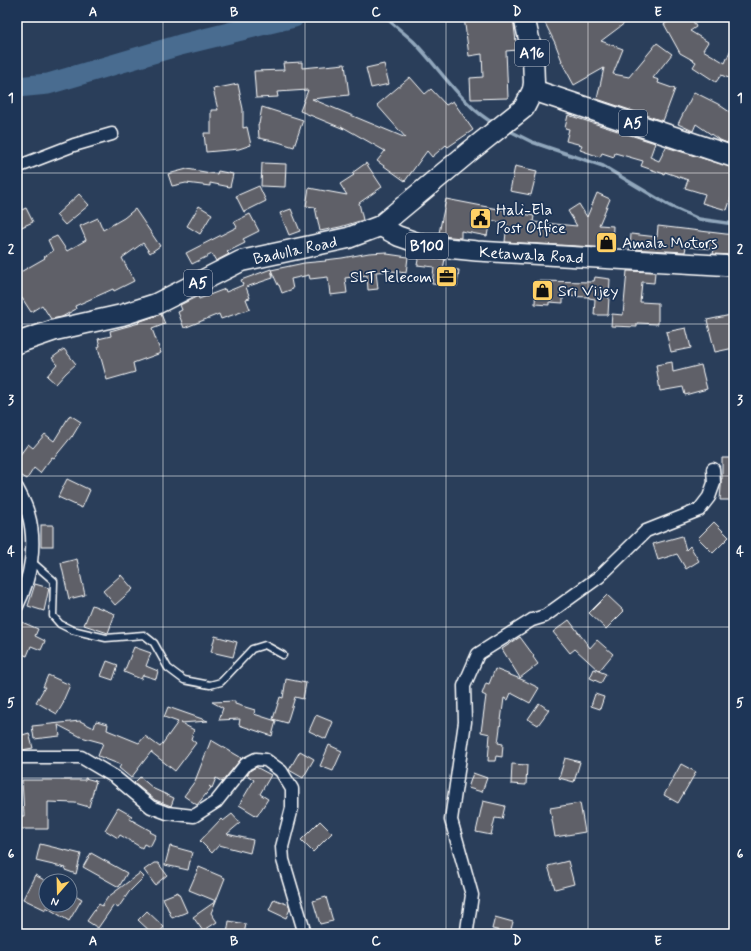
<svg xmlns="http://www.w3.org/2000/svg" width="751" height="951" font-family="Mynerve,sans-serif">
  <rect width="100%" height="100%" fill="#2a3e5a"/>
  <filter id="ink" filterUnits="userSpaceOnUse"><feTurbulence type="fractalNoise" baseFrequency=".025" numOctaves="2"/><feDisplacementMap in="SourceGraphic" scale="8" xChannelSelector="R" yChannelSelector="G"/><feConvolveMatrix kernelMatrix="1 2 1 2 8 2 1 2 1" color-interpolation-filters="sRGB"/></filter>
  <g filter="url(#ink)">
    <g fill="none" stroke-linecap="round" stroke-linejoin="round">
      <g stroke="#91a7bc" stroke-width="3.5">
        <path d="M385,17C394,25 404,33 413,41C438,66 464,108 495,124"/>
        <path d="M508,130L532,142L603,166L670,206L699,219L734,224"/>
      </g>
      <path stroke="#486c90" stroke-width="21" d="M17,87L48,84L180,45L294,17"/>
    </g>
    <g fill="#5e6068" stroke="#fff">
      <path d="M464,17H513L517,50L506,51L508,98L471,99L470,78L483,77L482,54L469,56Z"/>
      <path d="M542,17H633L601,41L623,49L613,74L629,77L657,43L672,54L653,78L659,80L658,83L675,89L663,121L597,99L604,68L574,85L561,61H562L555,43Z"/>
      <path d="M678,17H691L696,27L690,31L708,42L703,50L725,63L734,42V80L721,75L716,82L693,67L696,62L680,53L664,24Z"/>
      <path d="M302,62V68L345,64L349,95L312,99L406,138L377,105L410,77L425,94L431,89L446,105L453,101L473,130L448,147L446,145L432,157L427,151L405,181L377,161L385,151L341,126L344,129L300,111L308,90L277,92L278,97L256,98L254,71L284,70L283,63Z"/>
      <path d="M384,64L389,84L371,88L366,68Z"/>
      <path d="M238,84L241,99H240L241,100L243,109V128L247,127L251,145L239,149L206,152L204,133H211V110H218L213,89Z"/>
      <path d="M694,92L718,104L734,115V133L727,143L718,139L696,124L693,131L678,124Z"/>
      <path d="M262,107L303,120L294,147L278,142L259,138L258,124H259Z"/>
      <path d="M568,115L655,143L650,157L659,161L666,147L734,168V189L727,210L702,203L705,194L685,188L688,180L665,172L664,174L641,166L643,161L615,153L614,157L602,153L600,157L580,150L582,145L566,141L569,129L565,128Z"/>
      <path d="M262,163L286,164L285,187L261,186Z"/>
      <path d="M366,163L382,187L359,203L363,220L340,227L320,231L315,207L306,206L309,188L347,195L340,184L354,175L352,173Z"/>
      <path d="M515,166L537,171L531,195L510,191Z"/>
      <path d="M187,169L217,174L218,171L233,174L230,187L210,183V186L186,183L172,186L168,174Z"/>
      <path d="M259,186L266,201L244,212L236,196Z"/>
      <path d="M597,193L610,199L599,225L613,226L612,248L505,242L507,223L490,220L487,236L461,231V238L442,236V235L439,233L446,199L534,216L533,222L577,226L568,211L579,204L587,217Z"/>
      <path d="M79,194L89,205L65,225L56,215Z"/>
      <path d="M199,206L212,214L200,234L187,226Z"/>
      <path d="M26,208L33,222L17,229V212Z"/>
      <path d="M135,209L160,246L150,253L143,243L122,258L134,281L114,291L113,289L75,306L76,309L62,317L51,319L42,305L31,312L22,298L17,300V274L45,258L44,257L53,251L48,240L57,236L67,251L86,240L80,226L98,218L103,230L124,218Z"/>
      <path d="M291,209L300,231L289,235L280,213Z"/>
      <path d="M250,214L259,231L243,239L245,243L227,252L229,254L216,261L212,254L192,264L186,253L237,227L234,222Z"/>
      <path d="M658,226L734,235V255L713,254L714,249L686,247L685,252L630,249L631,234L657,237Z"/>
      <path d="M387,252V254L408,257L406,273L392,271L376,272L378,289L368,290L367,275L345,278L347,293L330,295L328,277L310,279L309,275L291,279L293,289L282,293L279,285H278L271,270L304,263L326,261L325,260L342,258L369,253Z"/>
      <path d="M419,255L426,257L445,259L443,269L459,270L457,286L432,284L434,267L417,265Z"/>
      <path d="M271,269L273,278L246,287L250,298L246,299L250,309L221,319L219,314L184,328L178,312L182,310L180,305L198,296L199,299L225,289L226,292L243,285L241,280Z"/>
      <path d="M627,271L655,272L654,283L642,282L640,302L658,303V324L637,323V327L611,326L612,314L623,315Z"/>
      <path d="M595,277L610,279L608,315H594L595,299L589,298V297L563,296V303L549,302V305L535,304L536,281L591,282L592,281H594Z"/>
      <path d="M161,314L165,324L152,329L161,353L133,363L135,372L107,380L98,347L100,346L98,339L111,336L110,331L139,323L138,322Z"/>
      <path d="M731,315L734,327V348L715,352L707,320Z"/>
      <path d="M686,328L691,348L671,352L666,332Z"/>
      <path d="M64,349L76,364L66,373L56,384L47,376L57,364L52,358Z"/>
      <path d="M672,362L673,372L701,365L707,389L685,395L683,387L660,391L656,365Z"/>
      <path d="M70,415L81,422L72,437V436L54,458L52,457L40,473L34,468L27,479L17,473V459L28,444L33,448L45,434L54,441Z"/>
      <path d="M722,458H734V500H720L721,487V479H722Z"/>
      <path d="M67,479L90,490L82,508L58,497Z"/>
      <path d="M714,522L729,537L713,553L698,538Z"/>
      <rect x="41" y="525" width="12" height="21"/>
      <path d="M682,536L686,550L690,546L699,561L686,569L677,554L658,560L653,544Z"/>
      <path d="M77,559L85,595L69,599L61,563Z"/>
      <path d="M121,575L133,589L115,605L103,591Z"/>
      <path d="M35,584L49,588L44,611L28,606Z"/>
      <path d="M607,595L624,611L606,629L589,613Z"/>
      <path d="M92,605L115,614L108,633L84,625Z"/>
      <path d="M569,620L590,648L597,640L613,654L599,671L575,649L570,653L553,632Z"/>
      <path d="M22,622L38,629L35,636L45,641L41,650L31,646L27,656L17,652V634Z"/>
      <path d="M215,636L237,642L233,657L211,652Z"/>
      <path d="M520,637L534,656L533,657L538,664L520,678L502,649Z"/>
      <path d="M134,647L151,653L146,666L158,671L156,679L143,675L141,679L124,672Z"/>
      <path d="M107,661L118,665L113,680L101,676Z"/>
      <path d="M495,669L523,680L539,688L530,703L511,693L508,700L504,698L498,743L503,744L502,757L496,756L495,761H488L490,734L481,732L486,696L482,694L486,683L489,684Z"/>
      <path d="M594,669L606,674L601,683L590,678Z"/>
      <path d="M48,675L70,685L63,701L64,702L57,714L36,702L45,687H43Z"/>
      <path d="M286,679L306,683L303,699L295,697L287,723L273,719L280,697L283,698Z"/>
      <path d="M595,694L604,697L600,709L591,706Z"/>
      <path d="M235,701V704L255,710L254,714L276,721L272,736L239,725L240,719L219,720L223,708L212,702Z"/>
      <path d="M539,703L549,710L538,725L528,719Z"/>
      <path d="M168,707L208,721L181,723L194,730L191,739L196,743L175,771L151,752L131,778L119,768L121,765L98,756L103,743L81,737L58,725L60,736L34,739L32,726L80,721L94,728L96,721L108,724L107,730L139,743L145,736L160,747L178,722L164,717Z"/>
      <path d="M316,715L333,722L326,739L309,731Z"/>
      <path d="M29,733L33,748L22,750L19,736Z"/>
      <path d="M211,740L240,757L241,759L222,782L216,778L212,788L209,786L211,788L197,805L184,796L195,781Z"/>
      <path d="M329,745L342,751L333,771L320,766Z"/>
      <path d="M300,751L314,759L303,778L289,770Z"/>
      <path d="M565,758L580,762L574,782L559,778Z"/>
      <path d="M512,764L527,765L526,785L511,784Z"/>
      <path d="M681,764L696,772L678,803L664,795Z"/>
      <path d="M256,767L271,775L260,794L268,799L257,816L239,805L254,780L247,775L251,770Z"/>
      <path d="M473,773L487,778L482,792L468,788Z"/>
      <path d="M140,777L154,789L174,798L171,806L155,800L134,783Z"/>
      <path d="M85,778L96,781L89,807L75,803L48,802V829H19V816H24L22,780H85Z"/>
      <path d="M483,801L505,806L502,819L495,818L491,835L476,832Z"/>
      <path d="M580,803L585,832L555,837L550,808Z"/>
      <path d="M118,808L132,816L130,819L151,831L150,832L156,835L150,847L144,844L142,848L120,835L118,838L105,830Z"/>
      <path d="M232,814L240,823L227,834L253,840L250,853L219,845L212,853L200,841L221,819L223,821Z"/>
      <path d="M320,821L332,833L313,852L301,840Z"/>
      <path d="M40,844L81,854L76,874L65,870L66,868L36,861Z"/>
      <path d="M170,846L192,852L188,870L165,865Z"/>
      <path d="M91,853L127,873L119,887L83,867Z"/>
      <path d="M568,861L574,884L555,889L548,866Z"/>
      <path d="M154,863H158L167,875L155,885L144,870Z"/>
      <path d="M199,867L225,878L216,901L189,890Z"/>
      <path d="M140,873L144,877L129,892L118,908L114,905L98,928L87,921L99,904L102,906L108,897Z"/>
      <path d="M35,875L46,881V905H70V892L82,899L69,921L46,907V910L23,899Z"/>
      <path d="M178,892L187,912L172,918L163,898Z"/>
      <path d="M326,897L333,921L320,924L313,901Z"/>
      <path d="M274,899L289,905L290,909L286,918L269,910Z"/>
      <path d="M216,901L211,913L217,922L203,931L193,917Z"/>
      <path d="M147,911L164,927L158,934H153L138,920Z"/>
      <path d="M495,917L513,922L510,933L492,929Z"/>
      <path d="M229,921L246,924L244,934H227Z"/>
    </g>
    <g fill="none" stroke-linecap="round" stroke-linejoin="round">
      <defs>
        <path id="service" d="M31,561L54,581L53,616L60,624L72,630L106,638L144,635L154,643L168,668L184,680L210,685L221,682L252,649L265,645L283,655"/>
        <g id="minor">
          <path d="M17,167L74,145L112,134"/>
          <path d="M17,488C21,496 26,505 28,513C37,543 31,578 17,606"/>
          <path d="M17,757H81L115,777L151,807L167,813L194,816L216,802L246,764L256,759L266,760L281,771L292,789V808L282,847L283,860L305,934"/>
          <path d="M465,934L467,930L472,895L451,820L465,722L464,686L478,654L532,620L545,616L599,577L646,531L699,510L709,497L714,483L713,469"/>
        </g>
        <g id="primary">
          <path id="s1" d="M380,226L398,236L427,246L477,251L734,266"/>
        </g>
        <g id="trunk">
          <path d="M533,90L734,157"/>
          <path id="s2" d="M17,343L55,330L122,315L156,304L241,261L348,238L380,226L469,152L524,108L533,90L534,83L533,56L524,17"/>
        </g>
      </defs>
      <use href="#service" stroke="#fff" stroke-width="9"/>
      <use href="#minor" stroke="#fff" stroke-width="15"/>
      <use href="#primary" stroke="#fff" stroke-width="22"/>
      <use href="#trunk" stroke="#fff" stroke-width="23"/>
      <use href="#service" stroke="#1d3557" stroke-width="6"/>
      <use href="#minor" stroke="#1d3557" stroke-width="12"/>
      <use href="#primary" stroke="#1d3557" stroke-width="19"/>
      <use href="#trunk" stroke="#1d3557" stroke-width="20"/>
    </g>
  </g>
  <path fill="none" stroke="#fff" stroke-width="1" stroke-opacity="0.55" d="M163,17V934M305,17V934M446,17V934M588,17V934M17,173H734M17,324H734M17,476H734M17,627H734M17,778H734"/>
  <defs>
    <symbol id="civic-square" viewBox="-11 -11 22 22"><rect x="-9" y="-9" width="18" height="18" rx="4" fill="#ffd166" stroke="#1d3557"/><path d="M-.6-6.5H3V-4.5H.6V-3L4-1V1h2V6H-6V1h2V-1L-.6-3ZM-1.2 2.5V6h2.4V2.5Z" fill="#111"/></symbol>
    <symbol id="shop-square" viewBox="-11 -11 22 22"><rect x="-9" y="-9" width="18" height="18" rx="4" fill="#ffd166" stroke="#1d3557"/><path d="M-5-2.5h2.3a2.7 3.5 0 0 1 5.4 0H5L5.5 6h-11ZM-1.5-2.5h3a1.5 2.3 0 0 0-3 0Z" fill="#111"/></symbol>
    <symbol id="office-square" viewBox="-11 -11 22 22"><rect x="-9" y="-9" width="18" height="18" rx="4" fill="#ffd166" stroke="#1d3557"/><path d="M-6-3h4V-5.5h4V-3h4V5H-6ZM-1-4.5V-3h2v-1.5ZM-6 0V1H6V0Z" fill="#111"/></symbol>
  </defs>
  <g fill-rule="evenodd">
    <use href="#civic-square" x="468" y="206" width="25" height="25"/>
    <use href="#shop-square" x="594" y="230" width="25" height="25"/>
    <use href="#office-square" x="434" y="264" width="25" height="25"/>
    <use href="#shop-square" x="530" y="278" width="25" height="25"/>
  </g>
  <g text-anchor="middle" stroke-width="3.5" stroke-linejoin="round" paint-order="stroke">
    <g fill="#1d3557" stroke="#bbc2cd" stroke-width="1">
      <rect x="515" y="40" width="34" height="26" rx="3"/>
      <rect x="619" y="110" width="28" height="26" rx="3"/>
      <rect x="406" y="233" width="42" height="26" rx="3"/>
      <rect x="184" y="270" width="28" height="26" rx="3"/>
    </g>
    <g font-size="15" font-weight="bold" fill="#fff">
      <text x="532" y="58">A16</text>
      <text x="633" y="128">A5</text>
      <text x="427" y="251">B100</text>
      <text x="198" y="288">A5</text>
    </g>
    <g font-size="16" fill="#fff" stroke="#1d3557" text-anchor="start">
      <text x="496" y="215">Hali-Ela<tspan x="496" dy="18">Post Office</tspan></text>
      <text x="622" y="248">Amala Motors</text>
      <text x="432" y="282" text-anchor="end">SLT Telecom</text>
      <text x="558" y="296">Sri Vijey</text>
    </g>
    <g font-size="16" fill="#fff" stroke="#1d3557">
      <text dy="6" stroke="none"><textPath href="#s2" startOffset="295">Badulla Road</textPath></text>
      <text dy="6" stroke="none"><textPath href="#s1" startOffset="156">Ketawala Road</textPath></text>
    </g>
  </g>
  <rect width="751" height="951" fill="none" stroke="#1d3557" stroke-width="44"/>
  <g transform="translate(58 893) rotate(200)"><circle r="19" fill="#1d3557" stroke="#77869a"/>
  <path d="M0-3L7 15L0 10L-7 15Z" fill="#ffd166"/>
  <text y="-6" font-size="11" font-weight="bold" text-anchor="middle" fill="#ffffff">N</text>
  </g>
  <rect x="22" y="22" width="707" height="907" fill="none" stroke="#fff" stroke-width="1.5"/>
  <g font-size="13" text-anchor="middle" font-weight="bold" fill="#fff">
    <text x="93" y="16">A</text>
    <text x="234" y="16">B</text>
    <text x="376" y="16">C</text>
    <text x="517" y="16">D</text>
    <text x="658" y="16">E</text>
    <text x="11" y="102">1</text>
    <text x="740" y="102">1</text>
    <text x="11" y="253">2</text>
    <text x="740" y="253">2</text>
    <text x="11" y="404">3</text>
    <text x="740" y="404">3</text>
    <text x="11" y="556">4</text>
    <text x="740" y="556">4</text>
    <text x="11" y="707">5</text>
    <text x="740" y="707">5</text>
    <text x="11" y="858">6</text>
    <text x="740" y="858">6</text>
    <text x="93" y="945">A</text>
    <text x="234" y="945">B</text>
    <text x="376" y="945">C</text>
    <text x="517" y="945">D</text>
    <text x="658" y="945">E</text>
  </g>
</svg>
